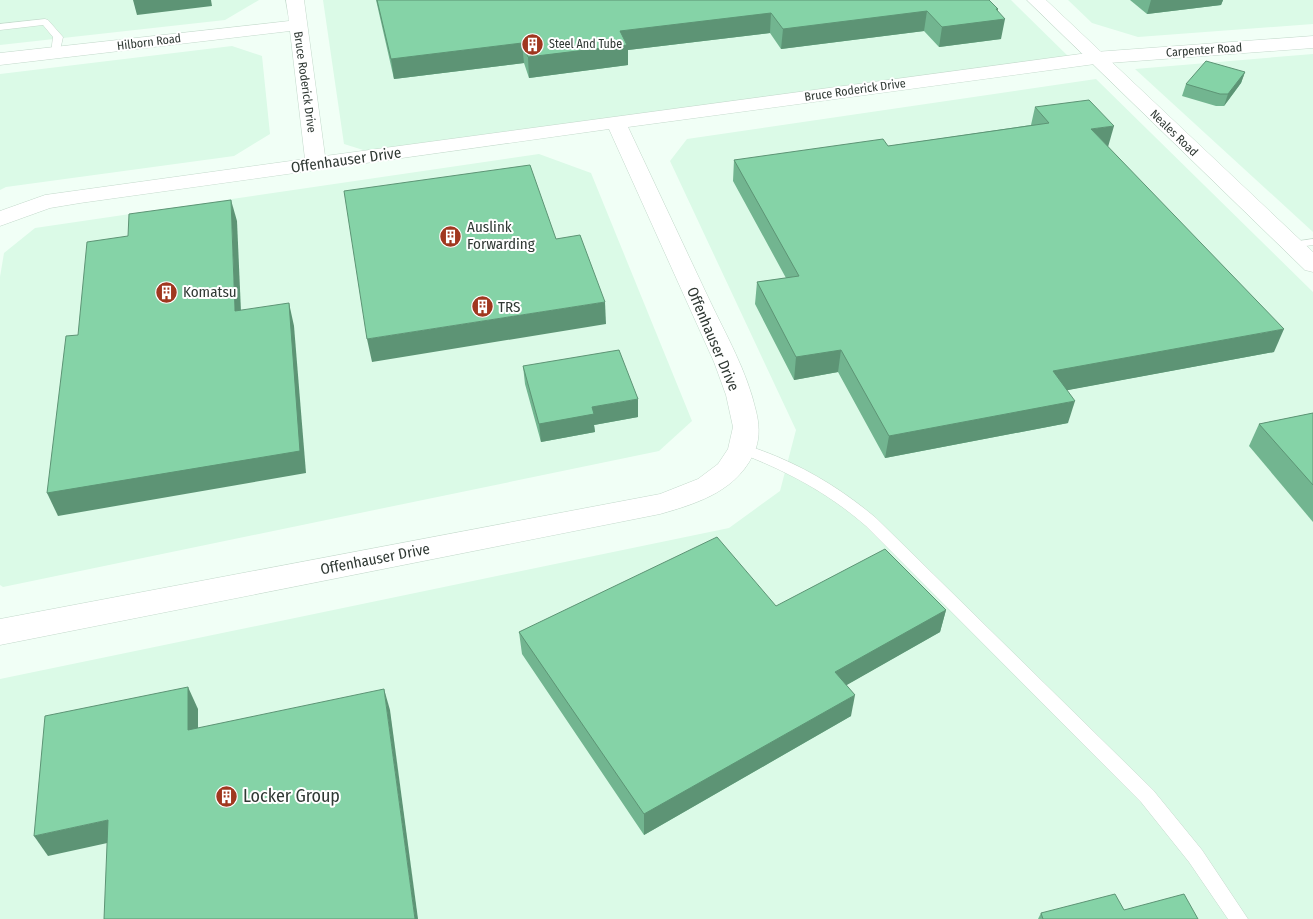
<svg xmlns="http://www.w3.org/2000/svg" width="1313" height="919" font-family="'Fira Sans Condensed',sans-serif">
  <rect width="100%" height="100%" fill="#f1fff6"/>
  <g fill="#dbfae7">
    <path d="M0,0H259L225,20L0,45Z"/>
    <path d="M323,0H1011L1072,60L376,154L344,144Z"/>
    <path d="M1068,0H1313V24L1138,37L1092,23Z"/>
    <path d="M232,46L262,56L270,134L234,156L6,187L0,190V74Z"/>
    <path d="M1313,54V232L1135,69Z"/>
    <path d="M1096,79L1313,292V919H0V679L729,528L780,491L796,430L670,161L687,139Z"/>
    <path d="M539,154L591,173L692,421L659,451L3,587L0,585V277L4,253L35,228Z"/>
  </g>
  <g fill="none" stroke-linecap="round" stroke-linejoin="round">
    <defs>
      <g id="lane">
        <path d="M45,19L48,20L63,37L59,55H53L51,53L53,37L43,25L0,30V24Z"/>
        <path d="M1313,239V245L1292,248L1286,245L1292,242Z"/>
        <path d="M742,444C792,459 837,485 876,518L1153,790L1202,850L1248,919H1228L1189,862L1141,802L866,526C827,492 785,470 737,452L735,449L737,446Z"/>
      </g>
      <path id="street" d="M286,0H304L325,156L1095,52L1313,36V48L1095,64L628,127C655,184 682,242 709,299C726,335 747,371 756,411C759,423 760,436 756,448C740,490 699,503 660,514L0,645V619L660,494L698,479L718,464L728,449L733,427L726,395L714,362L609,129L80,203L50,208L0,226V211L45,195L305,159L290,31L0,65V53L289,21Z"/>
      <path id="secondary" d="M1027,0H1046L1313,252V272L1305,270Z"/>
    </defs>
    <use href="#lane" stroke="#c3d9cb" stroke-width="1"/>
    <use href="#street" stroke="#c3d9cb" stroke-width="1"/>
    <use href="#secondary" stroke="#c3d9cb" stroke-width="1"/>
    <use href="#lane" fill="#fff" fill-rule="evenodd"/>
    <use href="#street" fill="#fff" fill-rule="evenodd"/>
    <use href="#secondary" fill="#fff" fill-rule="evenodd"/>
  </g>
  <g fill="#72b590">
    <path d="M376,0H989L998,11L1001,39L939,47L924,31L781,49L770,33L628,50V65L529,78L524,63L394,79Z"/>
    <path d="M1130,0H1223L1221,5L1147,14Z"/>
    <path d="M1245,72L1241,83L1224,106H1216L1182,96L1186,84Z"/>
    <path d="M1035,107L1108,147L1274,352L1067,390L1068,423L885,458L838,372L794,380L755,304L757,282L786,278L733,181L734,160L888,146L1031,125Z"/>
    <path d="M523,366L638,417L594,425L595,432L541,442L525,384Z"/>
    <path d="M1313,413V522L1249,446L1259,424Z"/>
    <path d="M946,610L940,632L846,685L851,716L644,835L522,654L519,632Z"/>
    <path d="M1124,910L1198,919H1038L1041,913Z"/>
  </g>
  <g fill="#5d9475">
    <path d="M133,0H211L212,6L137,15Z"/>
    <path d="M1151,0H1223L1221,5L1147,14Z"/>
    <path d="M996,9H998L996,20L1005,19L1001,39L939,47L942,27Z"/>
    <path d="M927,11L924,31L781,49L783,29Z"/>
    <path d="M771,13L770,33L628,50V65L529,78L528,57L620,31Z"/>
    <path d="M522,43L524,63L394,79L391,59Z"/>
    <path d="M1245,72L1241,83L1224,106L1228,94Z"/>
    <path d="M1114,126L1108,147L1091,129Z"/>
    <path d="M231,200L237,221L242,334L235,311Z"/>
    <path d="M605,302L606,324L372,362L367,339Z"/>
    <path d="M289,303L294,326L306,473L58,516L47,493Z"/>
    <path d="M1284,329L1274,352L1047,394L1053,371Z"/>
    <path d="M841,350L838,372L794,380L796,357Z"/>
    <path d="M638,399V417L594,425L595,432L541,442L539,424L592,407Z"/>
    <path d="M1075,401L1068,423L885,458L889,436Z"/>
    <path d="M946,610L940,632L831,694L835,672Z"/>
    <path d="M188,687L198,709V751L188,730Z"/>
    <path d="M384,689L390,710L418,919H415Z"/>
    <path d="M855,695L851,716L644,835V814Z"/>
    <path d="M108,820L121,840L48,856L34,836Z"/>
  </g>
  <g fill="#85d3a7" stroke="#5d9475">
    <path d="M377,0H989L998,9H996L1005,19L942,27L927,11L783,29L771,13L620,31L627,45L528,57L522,43L391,59Z"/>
    <path d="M1206,61L1245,72L1228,94H1220L1186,84Z"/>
    <path d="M1089,100L1114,126L1091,129L1284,329L1053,371L1075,401L889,436L841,350L796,357L757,282L799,276L734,160L883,139L888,146L1049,123L1035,107Z"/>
    <path d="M530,165L556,239L580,235L605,302L367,339L344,191Z"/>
    <path d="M231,200L235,311L289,303L300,451L47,493L66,336L78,335L87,242L128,236L129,214Z"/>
    <path d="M619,350L638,399L592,407L594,414L539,424L523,366Z"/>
    <path d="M1313,413V485L1259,424Z"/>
    <path d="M717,537L776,606L885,549L946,610L835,672L855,695L644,814L519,632Z"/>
    <path d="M188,687V730L384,689L415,919H104L108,820L34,836L45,716Z"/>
    <path d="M1115,894L1124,910L1184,894L1198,919H1043L1041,913Z"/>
  </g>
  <defs>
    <symbol id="building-disc" viewBox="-11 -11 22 22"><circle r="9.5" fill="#a0371f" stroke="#fff"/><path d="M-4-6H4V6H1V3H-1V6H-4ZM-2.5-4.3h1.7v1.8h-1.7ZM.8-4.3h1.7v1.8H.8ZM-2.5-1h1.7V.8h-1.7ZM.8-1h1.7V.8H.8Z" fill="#fff"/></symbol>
  </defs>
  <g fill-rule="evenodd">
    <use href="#building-disc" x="520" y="32" width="25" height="25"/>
    <use href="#building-disc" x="438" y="224" width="25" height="25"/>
    <use href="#building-disc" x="154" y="280" width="25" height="25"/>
    <use href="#building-disc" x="470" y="294" width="25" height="25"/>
    <use href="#building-disc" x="214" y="784" width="25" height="25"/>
  </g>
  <g text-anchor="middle" stroke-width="4" stroke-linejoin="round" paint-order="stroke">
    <g font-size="12" fill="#303934" stroke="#fff">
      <text transform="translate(149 42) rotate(-7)" y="4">Hilborn Road</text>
      <text transform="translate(1204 50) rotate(-4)" y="4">Carpenter Road</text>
      <text transform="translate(305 82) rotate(82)" y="4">Bruce Roderick Drive</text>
      <text transform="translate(855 90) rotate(-8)" y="4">Bruce Roderick Drive</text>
      <text transform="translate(1174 133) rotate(44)" y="4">Neales Road</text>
    </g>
    <g font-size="12" fill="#303934" stroke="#fff" text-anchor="start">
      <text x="549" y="48">Steel And Tube</text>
    </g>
    <g font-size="15" fill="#303934" stroke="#fff">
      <text transform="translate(346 160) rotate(-8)" y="5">Offenhauser Drive</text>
      <text transform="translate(713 339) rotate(67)" y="5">Offenhauser Drive</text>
      <text transform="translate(375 559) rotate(-11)" y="5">Offenhauser Drive</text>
    </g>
    <g font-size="15" fill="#303934" stroke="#fff" text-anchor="start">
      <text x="467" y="232">Auslink<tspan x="467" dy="17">Forwarding</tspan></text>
      <text x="183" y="297">Komatsu</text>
      <text x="498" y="312">TRS</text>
    </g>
    <g font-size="18" fill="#303934" stroke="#fff" text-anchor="start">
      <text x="243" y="802">Locker Group</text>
    </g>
  </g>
</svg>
